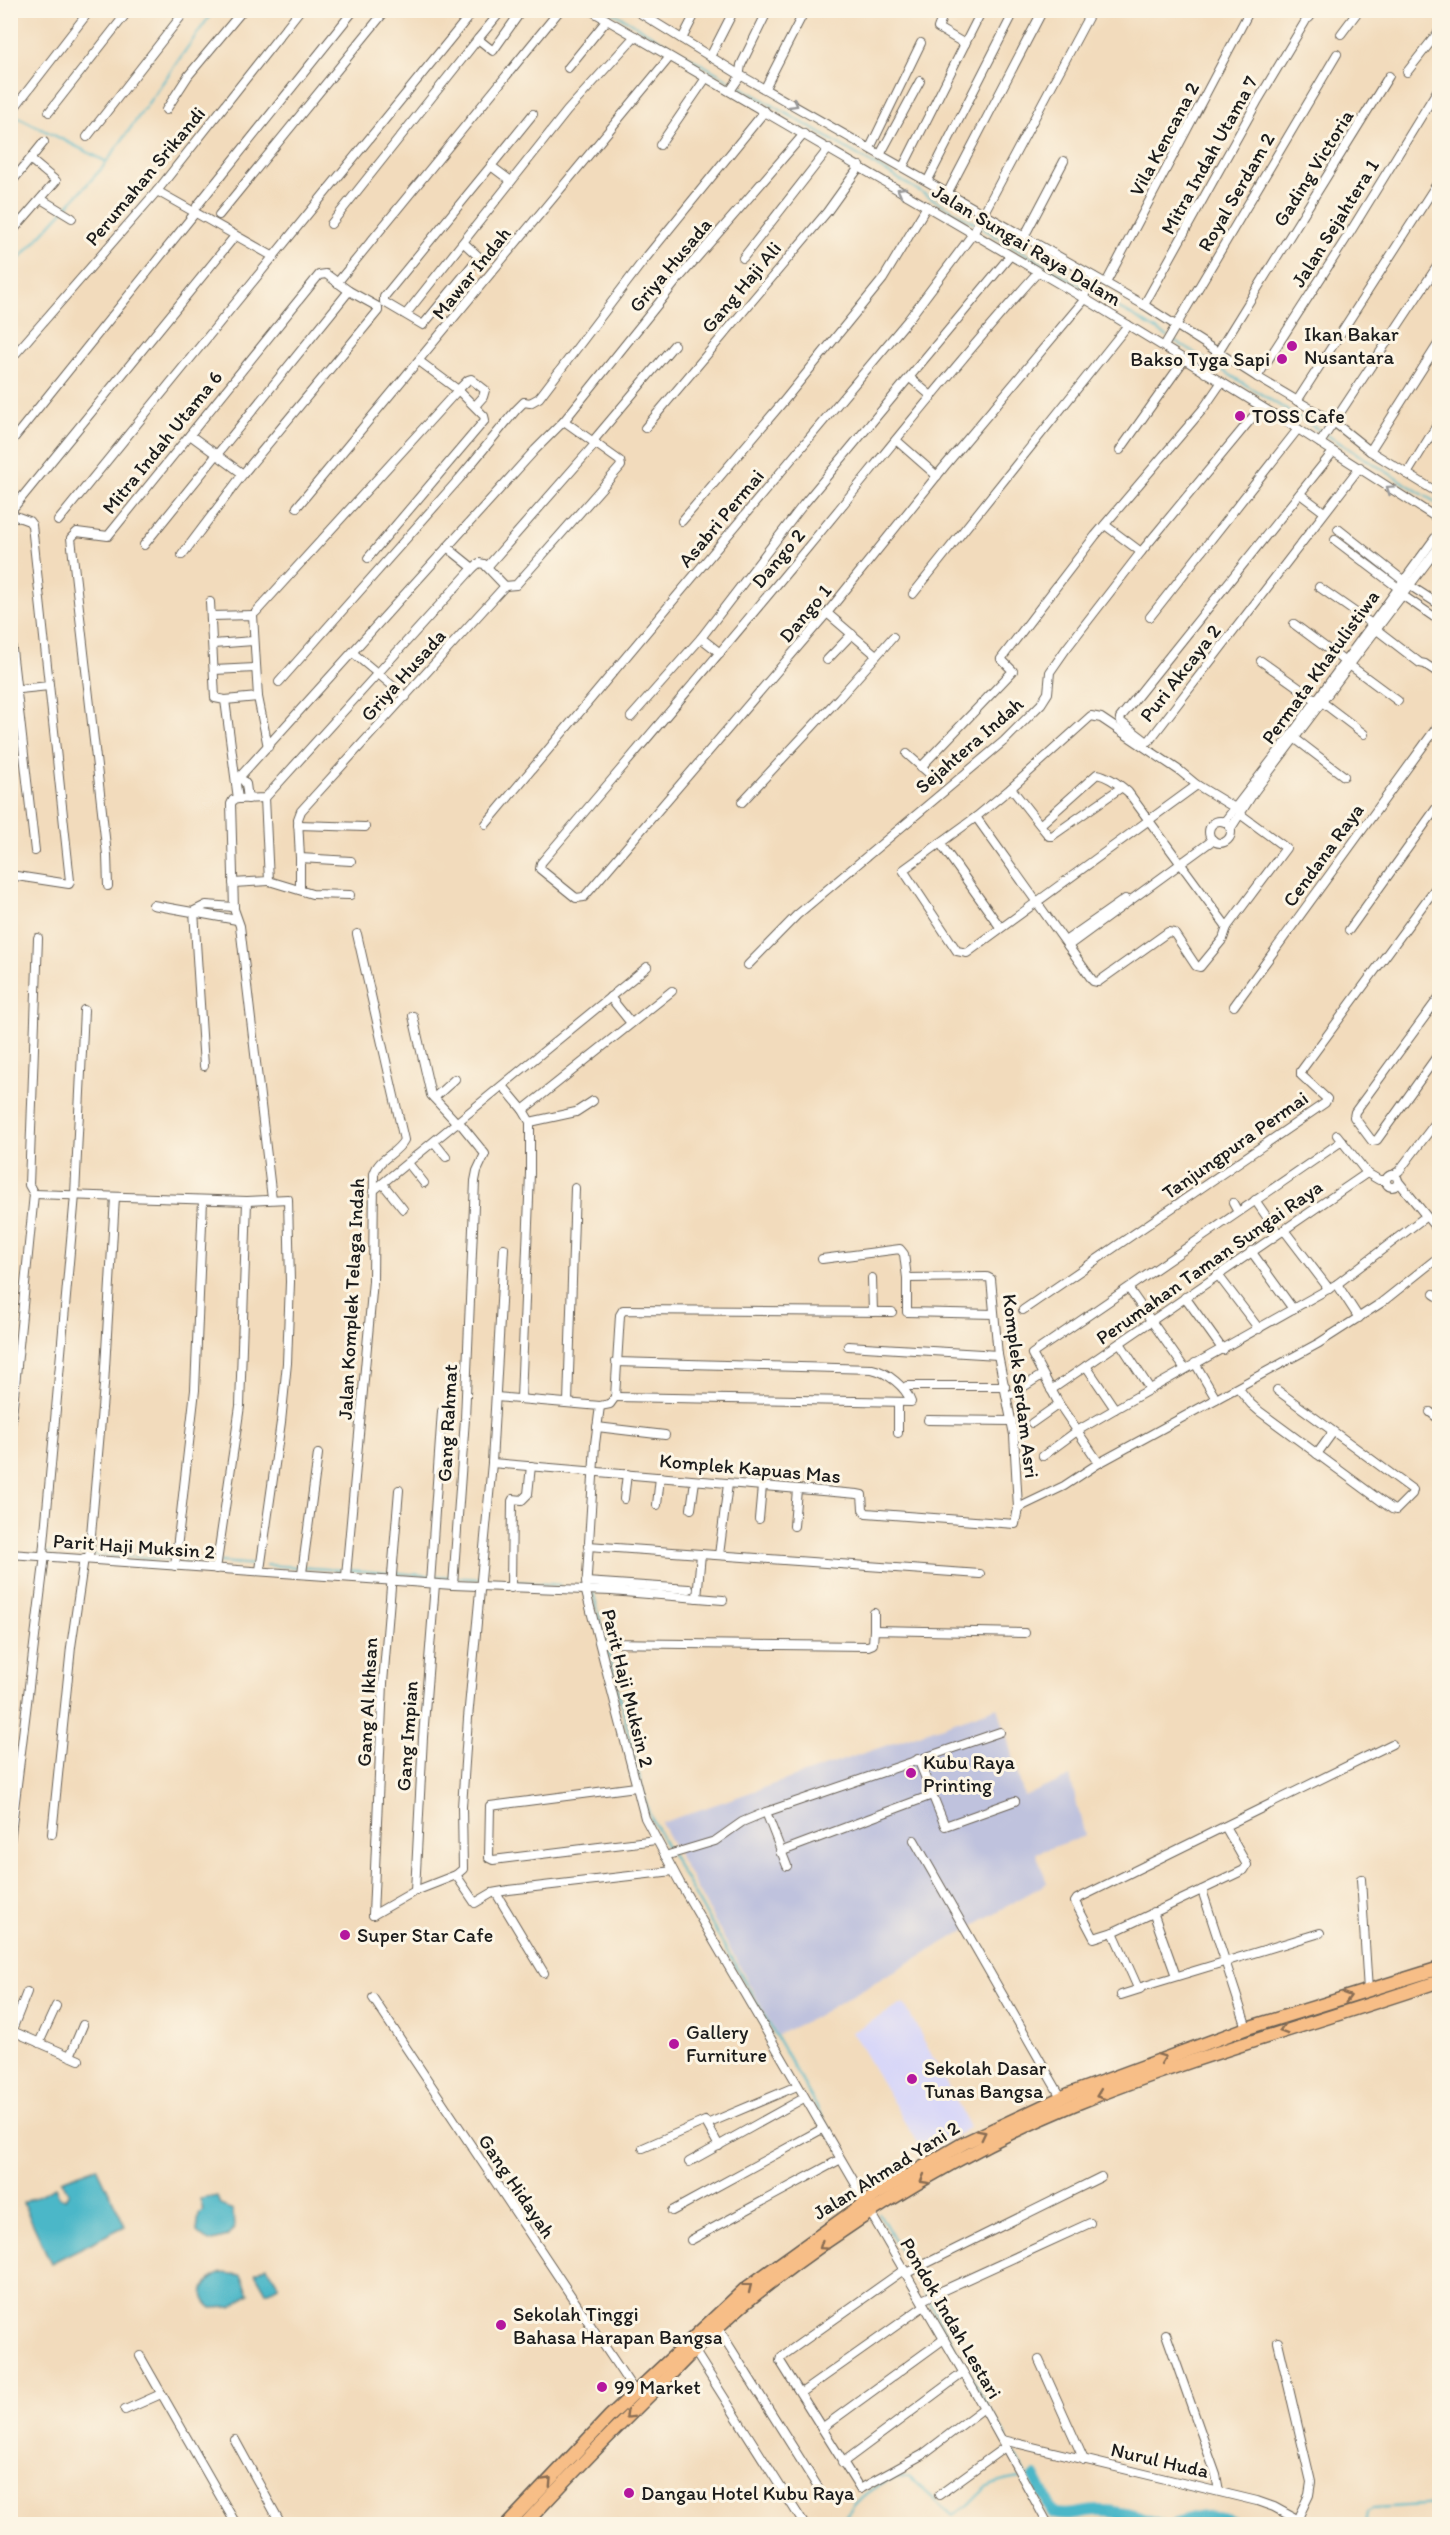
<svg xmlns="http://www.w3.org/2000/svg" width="1450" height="2535" font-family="Itim,sans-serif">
  <rect width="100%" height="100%" fill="#fcf5e5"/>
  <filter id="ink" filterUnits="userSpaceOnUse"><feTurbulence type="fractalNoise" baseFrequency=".0167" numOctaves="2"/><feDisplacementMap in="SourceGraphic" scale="12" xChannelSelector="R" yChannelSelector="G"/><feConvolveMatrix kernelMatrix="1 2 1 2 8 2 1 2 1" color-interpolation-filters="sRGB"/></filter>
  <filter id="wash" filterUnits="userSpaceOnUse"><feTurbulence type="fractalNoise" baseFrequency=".008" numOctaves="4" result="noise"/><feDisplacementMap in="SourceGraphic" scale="24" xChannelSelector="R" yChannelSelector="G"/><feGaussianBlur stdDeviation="1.35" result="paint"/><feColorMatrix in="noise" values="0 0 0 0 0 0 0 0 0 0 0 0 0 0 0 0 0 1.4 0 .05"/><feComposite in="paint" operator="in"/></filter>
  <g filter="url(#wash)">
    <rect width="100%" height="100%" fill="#f2dbbc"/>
    <path fill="#d8d7f8" d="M904,2003L970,2127L924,2155L852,2032Z"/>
    <path fill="#bfc2dd" d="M998,1707L1024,1796L1070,1777L1085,1836L1036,1853L1047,1883L811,2019L777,2035L661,1823Z"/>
    <g fill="#4cb7c8" stroke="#346a72" stroke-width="1.5">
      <path d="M97,2167L125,2226L51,2263L23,2203L55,2187L59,2197L65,2199L69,2193L61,2180Z"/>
      <path d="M217,2196L220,2205L233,2210L234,2229L228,2237L209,2242L197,2232L199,2214L203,2210L200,2199Z"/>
      <path d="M267,2266L279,2286L266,2292L255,2273Z"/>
      <path d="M222,2273L241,2275L249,2294L232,2307L212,2308C195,2295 206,2278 222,2273Z"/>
    </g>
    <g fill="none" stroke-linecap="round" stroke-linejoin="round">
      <g stroke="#4cb7c8" stroke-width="2">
        <path d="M609,10L976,224"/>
        <path d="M10,113L107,162"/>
        <path d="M980,227L1167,336"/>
        <path d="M10,269L103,167L214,10"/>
        <path d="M1172,339L1440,505"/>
        <path d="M45,1552L84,1554"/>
        <path d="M92,1555L173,1559"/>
        <path d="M178,1559L213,1562"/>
        <path d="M220,1562L257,1565"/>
        <path d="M266,1565L343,1570"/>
        <path d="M349,1570L388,1573"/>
        <path d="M396,1573L560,1585"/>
        <path d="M593,1592L648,1811L655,1826L868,2196"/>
        <path d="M879,2213L910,2268"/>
        <path d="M913,2273L1006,2438"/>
        <path d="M1009,2443L1027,2478"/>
        <path d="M1026,2478L1035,2477"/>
        <path d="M838,2524C845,2518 850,2509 857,2502C868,2490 892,2475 908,2476L952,2515C970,2508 970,2502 983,2491C993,2482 1008,2480 1020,2478"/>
        <path d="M1366,2524L1368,2512L1373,2508L1440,2504"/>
      </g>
      <g stroke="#4cb7c8" stroke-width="12">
        <path d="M1035,2477L1053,2513C1069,2518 1083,2511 1100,2511C1121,2511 1140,2518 1160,2524"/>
        <path d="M1176,2524C1194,2518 1218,2511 1236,2524"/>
      </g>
    </g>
  </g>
  <g filter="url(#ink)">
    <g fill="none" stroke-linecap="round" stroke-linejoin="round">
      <defs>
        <g id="minor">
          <path d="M590,10L1092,303L1298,429L1440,520"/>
          <path d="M635,10L740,75L1144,305L1257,377L1335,423L1370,451L1440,494"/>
          <path d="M945,10L938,28L965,44"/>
          <path d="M1309,18L1315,10"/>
          <path d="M1341,34L1359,10"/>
          <path d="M478,39L502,10"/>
          <path d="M682,39L697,10"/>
          <path d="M710,57L734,10"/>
          <path d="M568,68L607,20"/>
          <path d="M1407,72L1440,30"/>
          <path d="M765,88L805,10"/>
          <path d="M730,91L739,78L741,65L768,10"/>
          <path d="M15,107L90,10"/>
          <path d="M166,110L188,76L243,10"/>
          <path d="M49,112L129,10"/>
          <path d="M87,137L186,10"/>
          <path d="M660,145L706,78"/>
          <path d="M870,148L921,43"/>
          <path d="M881,153L920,81"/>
          <path d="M491,166L533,114"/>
          <path d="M903,167L982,10"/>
          <path d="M928,180L1015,10"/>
          <path d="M10,184L44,142"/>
          <path d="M157,191L274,257"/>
          <path d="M948,192L1043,10"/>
          <path d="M41,199L72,218"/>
          <path d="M197,206L354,10"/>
          <path d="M219,215L386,10"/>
          <path d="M331,224L478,39L493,51L522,10"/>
          <path d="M10,234L56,181L31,160"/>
          <path d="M1024,237L1064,161"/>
          <path d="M464,243L479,257L423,325L384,302V297L491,166L511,181"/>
          <path d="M743,258L829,148"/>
          <path d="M1038,272C958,361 884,455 808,547C720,654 630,758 541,863L540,869L576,898L584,897L827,613L944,467L1085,299"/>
          <path d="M337,283L560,10"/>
          <path d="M1106,283L1250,10"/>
          <path d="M1083,298L1094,277"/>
          <path d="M1144,305L1257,102L1305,22"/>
          <path d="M406,314L567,111L635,36"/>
          <path d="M1164,346L1337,54"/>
          <path d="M10,360L157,191L300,10"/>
          <path d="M1205,373L1389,76"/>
          <path d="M1257,377L1349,234L1440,86"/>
          <path d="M910,378L930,395"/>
          <path d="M1297,401L1440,179"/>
          <path d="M645,428L827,212L860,166"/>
          <path d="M190,435L243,474"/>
          <path d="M896,440L937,476"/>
          <path d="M593,441L674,345"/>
          <path d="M10,443L195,213"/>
          <path d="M1320,443L1440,262"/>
          <path d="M1120,450L1184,360"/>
          <path d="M1370,451L1440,341"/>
          <path d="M1333,452L1120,718L1121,722L1146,741H1149L1360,467"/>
          <path d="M1407,474L1440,420"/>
          <path d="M1300,494L1324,512"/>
          <path d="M297,507L669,58"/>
          <path d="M10,512L235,236"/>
          <path d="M10,514L29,521L32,525L70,881L69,884L10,875"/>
          <path d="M58,521L474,10"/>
          <path d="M682,521L783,402L883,279L927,206"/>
          <path d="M1105,525L1141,552"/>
          <path d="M1338,529L1409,585L1440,605"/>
          <path d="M1335,540L1401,590"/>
          <path d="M144,545L349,291"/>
          <path d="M368,558L485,420L484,416L458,390L468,380L471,379L485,390L483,397L475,406"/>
          <path d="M487,567L596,443"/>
          <path d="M505,586L516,585L621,466L620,461L564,421"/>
          <path d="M1319,587L1372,624"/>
          <path d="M913,594L1128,325"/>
          <path d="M1402,595L1440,621"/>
          <path d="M210,602L215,698L225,700L238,799L233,800L231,804L234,909L240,926L272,1199"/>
          <path d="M256,612L458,390L419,361"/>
          <path d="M827,613L876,655"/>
          <path d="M211,616L253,615L258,697L268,747"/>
          <path d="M1150,617L1298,429"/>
          <path d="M1294,624L1398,701"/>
          <path d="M1377,630L1420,663L1425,664L1440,674"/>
          <path d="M10,632L35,851"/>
          <path d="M213,644L253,641"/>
          <path d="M353,653L406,697"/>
          <path d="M720,653L701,638L803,505L1010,256"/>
          <path d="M827,660L852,634"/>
          <path d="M1261,661L1316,700"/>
          <path d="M214,670L255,668"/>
          <path d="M279,682L459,479L516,410L524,402L530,403L539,398L640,265L765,111"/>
          <path d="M10,690L49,686"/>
          <path d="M225,700L258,697"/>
          <path d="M1322,702L1364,734"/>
          <path d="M631,717L701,638"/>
          <path d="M1293,737L1344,776"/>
          <path d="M907,754L932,776"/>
          <path d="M921,767L1013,671L1001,659L1095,536L1203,409L1221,383"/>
          <path d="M240,777L246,784L248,799"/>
          <path d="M236,781L535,450L564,421L674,284L804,134"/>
          <path d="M1197,785L1235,808"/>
          <path d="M238,799L265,798L473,568"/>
          <path d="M742,802L839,698L893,637"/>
          <path d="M976,817L903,870L957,951L967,953L1197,785L1180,771L1101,718L1091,716L1011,788"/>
          <circle cx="1220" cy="832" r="11"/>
          <path d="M1225,821L1291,735L1440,531"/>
          <path d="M486,824L908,320L972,235L1092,10"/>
          <path d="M298,825L365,827"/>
          <path d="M1040,825L1097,774C1108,776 1120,785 1128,792L1227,927L1223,939L1200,967L1196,966L1174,933L1168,932L1098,982L1093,981L976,817L1011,788L1040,825L1049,836H1052L1122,787"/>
          <path d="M1231,828L1254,792L1440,545"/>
          <path d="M940,843L1000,927"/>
          <path d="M300,858L298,819L301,811L505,586L484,564L479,563L473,568L447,547"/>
          <path d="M269,881L312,894L350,895"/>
          <path d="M233,883L269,881L265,798"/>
          <path d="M108,886L107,855L71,538L77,532L108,536L319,275L326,274L349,291L378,307V311L243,474L182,555"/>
          <path d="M300,890V858L351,861"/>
          <path d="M153,905L237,920"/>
          <path d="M1227,927L1286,848L1240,814"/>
          <path d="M1349,930L1440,803"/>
          <path d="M1065,941L1125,899"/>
          <path d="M1068,946L1213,840"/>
          <path d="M748,965L797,915L1004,741L1041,704L1048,693L1050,672L1066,649L1141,552L1261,407"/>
          <path d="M1440,996L1355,1112L1354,1117L1372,1141L1377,1140L1440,1052"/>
          <path d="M610,997L631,1023"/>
          <path d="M1234,1006L1440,723"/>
          <path d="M413,1016L431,1095L457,1123"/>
          <path d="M204,1066L194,911L206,905L234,907"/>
          <path d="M503,1086L523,1110L672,991"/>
          <path d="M434,1098L455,1079"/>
          <path d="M530,1122L576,1112L593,1101"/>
          <path d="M1337,1135L1367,1173"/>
          <path d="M434,1142L446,1157"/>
          <path d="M408,1163L424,1183"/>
          <circle cx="1392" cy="1181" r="6"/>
          <path d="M1393,1175L1399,1171L1440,1117"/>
          <path d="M1398,1181L1440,1233"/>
          <path d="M383,1184L403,1209"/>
          <path d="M373,1191L647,967"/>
          <path d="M34,1194L247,1201L288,1199L290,1282L287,1363L281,1422L260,1570"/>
          <path d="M1255,1200L1278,1233"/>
          <path d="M1233,1203L1238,1212"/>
          <path d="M1284,1230L1329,1289"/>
          <path d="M504,1248L492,1463L468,1718L462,1807L463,1869L456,1875L475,1903L492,1893L509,1890L673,1871"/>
          <path d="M1251,1251L1293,1309"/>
          <path d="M822,1259L900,1249L904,1254L907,1278"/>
          <path d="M1218,1275L1259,1329"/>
          <path d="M872,1278L873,1312"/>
          <path d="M1337,1284L1359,1318"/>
          <path d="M1129,1289L1185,1369"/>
          <path d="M1434,1294L1440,1298"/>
          <path d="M1185,1297L1223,1350"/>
          <path d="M1023,1310L1325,1103L1327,1099L1301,1075V1071L1440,882"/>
          <path d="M1120,1343L1150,1389"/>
          <path d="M848,1346L998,1355"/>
          <path d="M1195,1363L1216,1399"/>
          <path d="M1086,1366L1115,1409"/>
          <path d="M907,1386H1005"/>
          <path d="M1239,1389L1251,1404L1259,1411L1392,1509L1396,1510L1412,1494L1413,1490L1277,1390"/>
          <path d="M1051,1390L1367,1173L1379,1180H1386"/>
          <path d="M1012,1394L1042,1375"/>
          <path d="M496,1397L600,1406L595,1444L586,1592L645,1818L680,1883L866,2202"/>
          <path d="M615,1397L911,1402C906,1387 887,1372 872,1369L616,1362"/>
          <path d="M521,1399L530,1173V1122L523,1110"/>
          <path d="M568,1403L575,1188"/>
          <path d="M600,1406L610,1404L615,1397L620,1315L623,1310L892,1312"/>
          <path d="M1430,1412L1440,1420"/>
          <path d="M928,1420L1012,1421"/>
          <path d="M1032,1423L1059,1404"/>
          <path d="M597,1427L665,1435"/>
          <path d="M898,1433V1402"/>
          <path d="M10,1436L34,1194L29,1185L38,938"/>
          <path d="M1317,1454L1333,1432"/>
          <path d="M1043,1456L1077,1431L1115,1409L1337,1284L1425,1217"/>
          <path d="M492,1463L857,1494L862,1495L863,1509L866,1513L1015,1524L1018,1508L1014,1435L998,1355L991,1279L987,1277L907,1278V1312L994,1314"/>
          <path d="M1099,1463L1059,1404L1032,1354L1342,1141"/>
          <path d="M624,1499L627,1474"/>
          <path d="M657,1505L660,1477"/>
          <path d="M1018,1508L1064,1486L1099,1463L1319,1343L1381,1303L1440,1256"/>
          <path d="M691,1509L695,1481"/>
          <path d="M759,1519L762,1486"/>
          <path d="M794,1526L797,1489"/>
          <path d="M588,1546L980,1574"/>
          <path d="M10,1554L453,1585L611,1591L723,1600"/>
          <path d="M43,1555L75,1195L84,1010"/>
          <path d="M719,1555L728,1484"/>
          <path d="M89,1558L104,1385L115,1197"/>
          <path d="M175,1566L195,1390L203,1200"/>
          <path d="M216,1569L240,1406L247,1201"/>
          <path d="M302,1573L318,1454"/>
          <path d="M346,1576L373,1281L374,1174C379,1157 396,1155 404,1140L357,934"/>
          <path d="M586,1582L689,1589"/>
          <path d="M430,1583L442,1411"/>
          <path d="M453,1585L465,1419L475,1181L477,1171L485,1154L459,1122"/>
          <path d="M511,1588L512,1501L513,1499L522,1500L528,1494L531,1466"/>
          <path d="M697,1598L701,1554"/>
          <path d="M874,1630V1613"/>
          <path d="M600,1643L868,1646L873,1644L874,1630L1025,1633"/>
          <path d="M918,1759L945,1826L1015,1801"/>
          <path d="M636,1787L490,1806L489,1858L493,1860L656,1840"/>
          <path d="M766,1812L787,1866"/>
          <path d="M1226,1828L1247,1865L1244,1870L1113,1932L1094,1938L1075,1902L1077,1899L1392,1744"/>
          <path d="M52,1834L71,1647L84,1558"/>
          <path d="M914,1840L1061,2097"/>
          <path d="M10,1842L45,1555"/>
          <path d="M780,1852L932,1795"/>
          <path d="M665,1856L715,1841L742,1822L766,1812L1000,1732"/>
          <path d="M1361,1879L1368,1991"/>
          <path d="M1202,1890L1247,2028"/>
          <path d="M415,1891L423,1737L435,1584"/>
          <path d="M496,1893L544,1973"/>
          <path d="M1153,1912L1176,1976"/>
          <path d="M373,1915L383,1683L399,1490"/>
          <path d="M373,1915L415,1891L456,1875"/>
          <path d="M1113,1932L1138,1988L1320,1933"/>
          <path d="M1121,1995L1140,1989"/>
          <path d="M373,1998L635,2392"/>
          <path d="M10,2030L79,2060"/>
          <path d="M12,2030L27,1992"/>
          <path d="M39,2043L56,2006"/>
          <path d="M70,2056L83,2025"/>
          <path d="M707,2124L719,2146"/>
          <path d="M643,2148L705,2121L707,2124L797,2086"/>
          <path d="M689,2162L804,2098"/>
          <path d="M672,2211L822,2129"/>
          <path d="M870,2212L984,2408L1048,2524"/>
          <path d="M691,2240L839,2160"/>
          <path d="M905,2269L781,2357L780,2361L860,2489L922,2455L984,2408"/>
          <path d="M907,2273L1101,2177"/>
          <path d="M922,2300L1090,2223"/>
          <path d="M718,2328L819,2489"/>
          <path d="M1166,2334L1216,2475L1219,2491"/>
          <path d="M1278,2342L1311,2482L1309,2495L1297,2520"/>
          <path d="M694,2350L804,2524"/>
          <path d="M140,2356L236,2524"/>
          <path d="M1039,2360L1084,2460"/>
          <path d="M801,2393L924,2306"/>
          <path d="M125,2410L161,2394"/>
          <path d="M822,2428L944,2339"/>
          <path d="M235,2440L281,2524"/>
          <path d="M1003,2440L1257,2501L1274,2507L1305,2524"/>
          <path d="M842,2463L963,2373"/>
          <path d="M939,2495L1005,2447"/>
        </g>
        <g id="highway">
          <path d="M508,2524L610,2416L745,2289L877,2194L964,2143L1069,2094L1247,2028L1440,1968"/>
          <path d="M525,2524C570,2475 617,2427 665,2380C694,2350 723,2320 756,2294C853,2218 960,2152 1073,2105C1193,2056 1317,2023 1440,1981"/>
        </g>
      </defs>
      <use href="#minor" stroke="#675f54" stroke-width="10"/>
      <use href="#highway" stroke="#675f54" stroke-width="15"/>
      <use href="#minor" stroke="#fff" stroke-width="8"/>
      <use href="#highway" stroke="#f7be87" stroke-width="12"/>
    </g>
    <defs><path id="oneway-chevron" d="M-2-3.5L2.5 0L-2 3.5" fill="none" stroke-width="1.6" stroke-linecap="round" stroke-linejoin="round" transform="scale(1.5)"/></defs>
    <g stroke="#999">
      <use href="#oneway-chevron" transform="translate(794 104) rotate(30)"/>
      <use href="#oneway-chevron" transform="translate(901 191) rotate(-151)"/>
      <use href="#oneway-chevron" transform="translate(1390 489) rotate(-146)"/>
    </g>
    <g stroke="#8a6d52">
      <use href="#oneway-chevron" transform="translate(1347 1997) rotate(-16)"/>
      <use href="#oneway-chevron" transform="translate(1283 2030) rotate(162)"/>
      <use href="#oneway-chevron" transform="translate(1162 2058) rotate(-21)"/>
      <use href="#oneway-chevron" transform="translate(1100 2095) rotate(159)"/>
      <use href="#oneway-chevron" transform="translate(982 2134) rotate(-27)"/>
      <use href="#oneway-chevron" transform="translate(924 2180) rotate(150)"/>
      <use href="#oneway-chevron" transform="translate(823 2246) rotate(145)"/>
      <use href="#oneway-chevron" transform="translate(748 2287) rotate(-39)"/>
      <use href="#oneway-chevron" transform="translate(629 2415) rotate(136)"/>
      <use href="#oneway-chevron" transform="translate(548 2481) rotate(-47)"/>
    </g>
  </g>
  <g fill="#b5179e" stroke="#fcf5e5" stroke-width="2">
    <circle cx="1292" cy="346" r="6"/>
    <circle cx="1282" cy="359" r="6"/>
    <circle cx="1240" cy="416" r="6"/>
    <circle cx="911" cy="1773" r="6"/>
    <circle cx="345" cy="1935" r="6"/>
    <circle cx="674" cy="2044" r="6"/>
    <circle cx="912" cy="2079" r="6"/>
    <circle cx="501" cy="2325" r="6"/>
    <circle cx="602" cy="2387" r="6"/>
    <circle cx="629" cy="2493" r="6"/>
  </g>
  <g text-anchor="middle" stroke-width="6" stroke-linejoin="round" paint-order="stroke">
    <g font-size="20" fill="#1c1c1c" stroke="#fcf5e5">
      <text transform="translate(1164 139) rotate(-62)" y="7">Vila Kencana 2</text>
      <text transform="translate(1209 155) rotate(-61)" y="7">Mitra Indah Utama 7</text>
      <text transform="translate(1313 168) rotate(-58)" y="7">Gading Victoria</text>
      <text transform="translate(145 176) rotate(-50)" y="7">Perumahan Srikandi</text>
      <text transform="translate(1236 192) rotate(-60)" y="7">Royal Serdam 2</text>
      <text transform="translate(1335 223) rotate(-58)" y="7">Jalan Sejahtera 1</text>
      <text transform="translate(1027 245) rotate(31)" y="7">Jalan Sungai Raya Dalam</text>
      <text transform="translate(670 265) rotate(-50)" y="7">Griya Husada</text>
      <text transform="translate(471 273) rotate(-51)" y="7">Mawar Indah</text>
      <text transform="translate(741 287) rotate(-50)" y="7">Gang Haji Ali</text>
      <text transform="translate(162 442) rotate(-51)" y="7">Mitra Indah Utama 6</text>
      <text transform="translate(721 518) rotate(-50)" y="7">Asabri Permai</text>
      <text transform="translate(778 558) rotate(-50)" y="7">Dango 2</text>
      <text transform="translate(805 613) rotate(-50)" y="7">Dango 1</text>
      <text transform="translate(1320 667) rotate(-54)" y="7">Permata Khatulistiwa</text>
      <text transform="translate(1180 673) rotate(-52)" y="7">Puri Akcaya 2</text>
      <text transform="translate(403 675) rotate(-48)" y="7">Griya Husada</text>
      <text transform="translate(969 745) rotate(-41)" y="7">Sejahtera Indah</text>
      <text transform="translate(1323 855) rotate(-54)" y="7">Cendana Raya</text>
      <text transform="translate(1235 1145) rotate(-35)" y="7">Tanjungpura Permai</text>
      <text transform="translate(1209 1262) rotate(-35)" y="7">Perumahan Taman Sungai Raya</text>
      <text transform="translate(351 1299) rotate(-87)" y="7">Jalan Komplek Telaga Indah</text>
      <text transform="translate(1021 1386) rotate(83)" y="7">Komplek Serdam Asri</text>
      <text transform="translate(447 1423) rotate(-87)" y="7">Gang Rahmat</text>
      <text transform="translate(750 1468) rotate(5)" y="7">Komplek Kapuas Mas</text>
      <text transform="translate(134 1546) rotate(4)" y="7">Parit Haji Muksin 2</text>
      <text transform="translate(628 1688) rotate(76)" y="7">Parit Haji Muksin 2</text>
      <text transform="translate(367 1702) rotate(-87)" y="7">Gang Al Ikhsan</text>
      <text transform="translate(407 1736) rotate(-86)" y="7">Gang Impian</text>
      <text transform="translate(886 2170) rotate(-32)" y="7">Jalan Ahmad Yani 2</text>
      <text transform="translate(517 2186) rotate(56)" y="7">Gang Hidayah</text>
      <text transform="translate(951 2318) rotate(60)" y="7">Pondok Indah Lestari</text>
      <text transform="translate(1160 2460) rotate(13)" y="7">Nurul Huda</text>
    </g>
    <g font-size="20" fill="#1c1c1c" stroke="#fcf5e5" text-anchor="start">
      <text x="1304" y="341">Ikan Bakar<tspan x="1304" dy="23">Nusantara</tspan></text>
      <text x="1270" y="366" text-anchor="end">Bakso Tyga Sapi</text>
      <text x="1252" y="423">TOSS Cafe</text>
      <text x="923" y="1769">Kubu Raya<tspan x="923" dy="23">Printing</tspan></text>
      <text x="357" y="1942">Super Star Cafe</text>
      <text x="686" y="2039">Gallery<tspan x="686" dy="23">Furniture</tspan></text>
      <text x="924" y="2075">Sekolah Dasar<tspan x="924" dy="23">Tunas Bangsa</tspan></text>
      <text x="513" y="2321">Sekolah Tinggi<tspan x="513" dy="23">Bahasa Harapan Bangsa</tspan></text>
      <text x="614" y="2394">99 Market</text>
      <text x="641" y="2500">Dangau Hotel Kubu Raya</text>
    </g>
  </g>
  <rect width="1450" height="2535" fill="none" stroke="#fcf5e5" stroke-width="36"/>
</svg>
